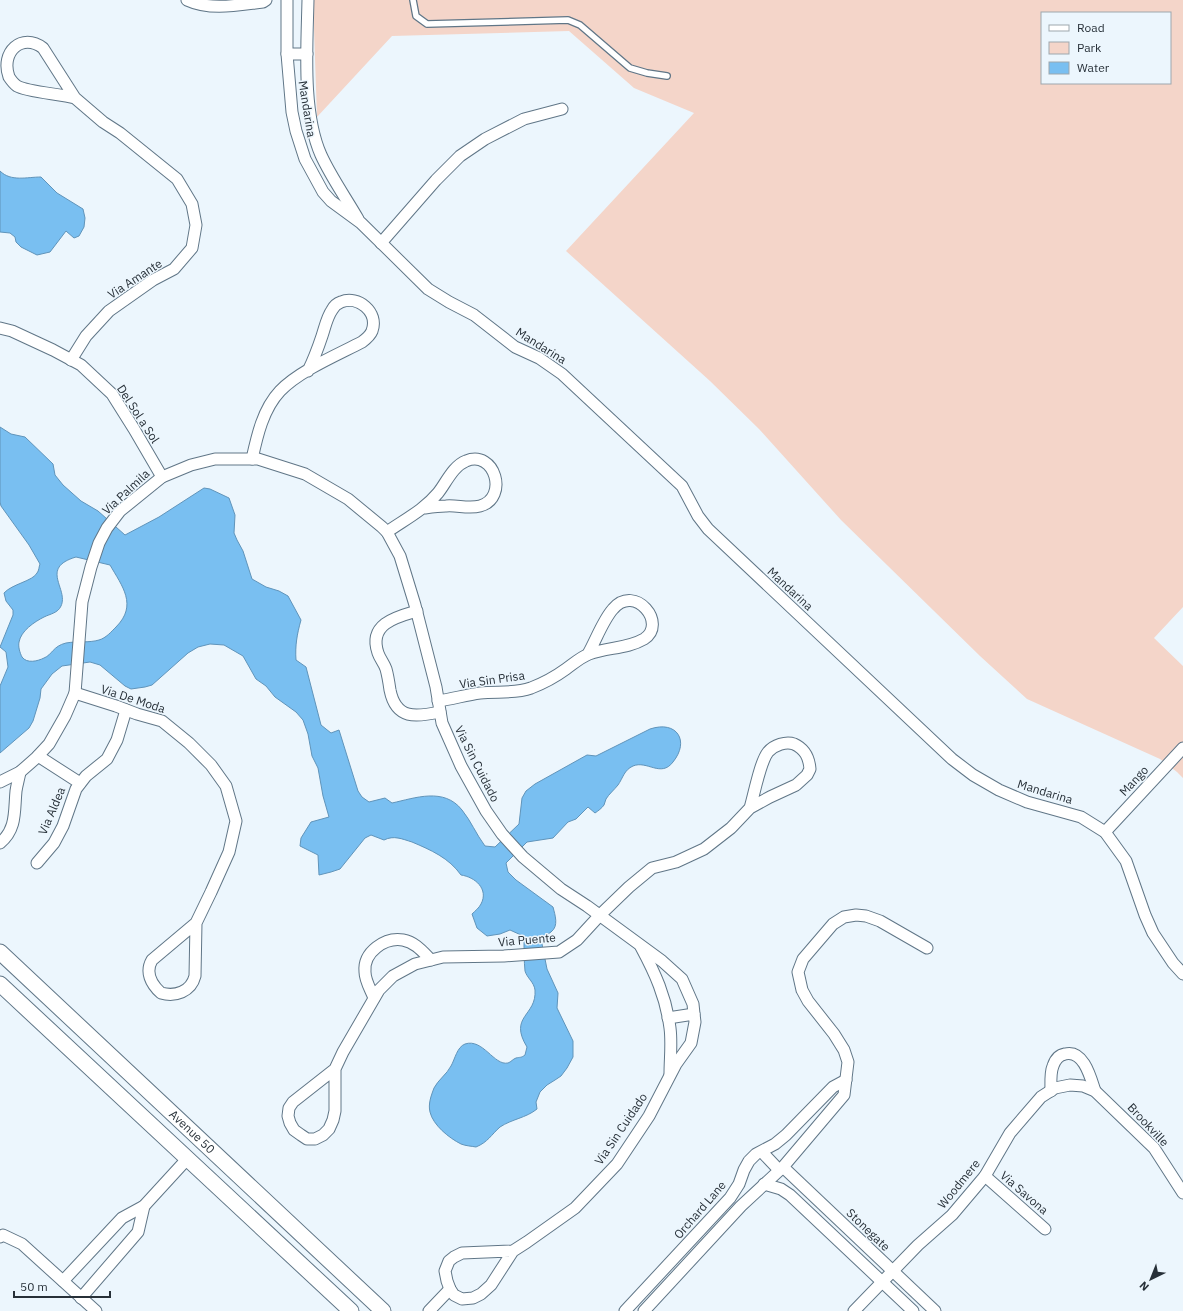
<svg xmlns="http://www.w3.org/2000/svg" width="1183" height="1311" font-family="'IBM Plex Sans',sans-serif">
  <rect width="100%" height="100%" fill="#ecf6fd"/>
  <path fill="#f4d5c9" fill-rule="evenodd" d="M313,0H1183V607L1154,638L1183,666V778L1177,772L1160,759L1027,699L980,656L841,520L759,429L710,381L566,251L694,113L634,88L569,31L392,36L317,117ZM1042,13H1170V83H1042Z"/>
  <g fill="#79bff1" stroke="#6094ba" fill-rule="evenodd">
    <path d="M0,171C11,182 27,177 41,177L57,193L83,209L85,218L84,227L79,236L74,238L66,231L50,252L37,255L21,247L16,242L15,237L10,233L0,232Z"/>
    <path d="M0,427L11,434L25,437L53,464L55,475L63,485L81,501L98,511L125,535L159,517L204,488L210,489L229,498L235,515L234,533L237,540L243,551L252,579L266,587L279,591L288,596L301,620C297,634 295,646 296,660L306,667L321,725L331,733L339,730L358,791L362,797L369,802L385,798L392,803C415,798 444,787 462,810C471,821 476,834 485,846L495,847L519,824L522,798L526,791L535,784L587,755L596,756L650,729C677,720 690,741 673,762C661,778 647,760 633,766C624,770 623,778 618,785C614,790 609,794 606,799C605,801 605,803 604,805C602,808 598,811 595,813L588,807L576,819L568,822L553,838L527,842L506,863L508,872L516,880L553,907C555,915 559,926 551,932C547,935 545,935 541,939L547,969L558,993L557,1008L573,1041V1057L567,1068L561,1076L555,1080L547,1085L540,1092L536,1102L537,1109C526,1118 512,1119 500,1127C491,1135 488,1142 476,1147C471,1146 466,1146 461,1144C449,1138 433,1125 430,1112C428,1104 431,1096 434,1088C438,1080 447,1074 451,1066C455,1059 457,1047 465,1044C483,1038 494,1066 508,1063C511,1062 513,1059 516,1058C520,1057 521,1058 525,1055L527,1047C508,1016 537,1016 535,990C534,982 527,978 525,971C524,961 524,950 524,940L521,935L510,930L500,934L487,936L477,928L472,914C475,911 479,908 481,904C489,889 475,877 461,875C449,858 431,850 412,842C402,839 394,835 384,840L371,835L365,838L340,869L331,872L319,875L318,855L300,846L301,838L311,822L329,817L323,796L318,768L312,756L308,734L303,720L296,712L275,697L266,686L256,679L243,656L224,645L210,644L198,647L188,653L152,685L145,687L131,689L125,686L100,665L90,662L62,666L52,674L41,689L40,698L33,721L29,728L0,753V686L8,667L6,652L0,647L13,615V610L6,601L4,593C12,584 33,581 37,573C39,571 39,566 40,564L29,545L1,506L0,502ZM76,557L110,565C122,586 138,605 116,627C111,632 106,638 99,640C89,643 77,641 66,643C53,646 52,655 44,658C38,661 27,664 22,657C20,653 18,647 19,642C21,631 34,622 44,617C50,614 58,613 61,606C69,589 39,568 76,557Z"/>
  </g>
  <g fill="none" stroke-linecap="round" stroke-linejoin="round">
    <defs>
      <path id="service" d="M413,0L416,16L427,24L568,20L580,25L630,68L647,73L667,76"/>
      <g id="minor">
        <path d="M187,0C211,11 238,5 263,2L266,0"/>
        <path d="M287,0V54L292,112L296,131L305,159L323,192L331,201L361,223L428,289L449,302L474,315L515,347L539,358L562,374L682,486L698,516L708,529L952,759L973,775L999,790L1027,802L1081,817L1105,832L1126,861L1145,915L1153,933L1173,963L1183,974"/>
        <path d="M308,0C307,47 302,112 321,155C331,177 346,198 358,219"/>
        <path d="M287,54H307"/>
        <path d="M381,243L436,180L460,156L485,139L524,119L562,109"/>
        <path d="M0,328L12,331L53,350L81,365L112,394L134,429L162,477"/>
        <path d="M71,360L86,336L109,311L153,280L174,269L192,248L196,225L192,204L177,179L120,133L103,122L75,98L43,48C22,32 0,52 9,77C11,80 14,84 17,86C27,92 61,94 75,98"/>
        <path d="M252,459C257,436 263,409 280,391C299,371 337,355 362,342C366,339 370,336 372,331C379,312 358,295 341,302C338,303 334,306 332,310C327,317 325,327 322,336C318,348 314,359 308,371"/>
        <path d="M387,532C404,520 424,510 438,493C446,483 453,466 466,461C495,449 509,498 480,506C469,509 457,505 446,506C439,506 432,507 425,508"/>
        <path d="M417,611C396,617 368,624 378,653C380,659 384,663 386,669C388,676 389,683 390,690C396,720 416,717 440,712"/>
        <path d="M75,693L116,706L137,714L162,721L189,743L211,765L226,786L236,821L229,852L211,892L196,923L152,960C145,972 151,984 161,993C175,997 191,992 195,976L196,923"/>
        <path d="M438,701C452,699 466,695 480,693C497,691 514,694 531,688C544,683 555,677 566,669C573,664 581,657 589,654C607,647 627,649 644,639C668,624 635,583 613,609C603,620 596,640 588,654"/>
        <path d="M38,756L80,783"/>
        <path d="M0,782L20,772L36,758L49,744L65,716L75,693L82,602L91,567L99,543L107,528L120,511L162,477L191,465L215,459H258L305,474L348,499L382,527L387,532L400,556L415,605L436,687L442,723L461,766L486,811L502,834L523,857L561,889L587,906L662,961L682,979L693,1004L694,1014L695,1022L691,1043L676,1064L649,1116L617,1164L575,1208L527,1242L513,1251L491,1285L481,1294L473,1298L462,1299L454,1295L450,1289L447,1281L445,1271L449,1261L454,1257L462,1253L513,1251"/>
        <path d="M1105,832L1183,748"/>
        <path d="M0,843C17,829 14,811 16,791C17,784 19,778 20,772"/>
        <path d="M37,863L54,843L63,826L76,789L86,776L107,759L117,740L126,710"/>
        <path d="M641,947C655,973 666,997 670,1028C672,1043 670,1059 670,1074"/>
        <path d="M374,998C371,990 365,981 365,972C363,952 385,937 403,940C415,942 423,952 431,960"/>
        <path d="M668,1018L694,1014"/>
        <path d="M335,1069L293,1102L289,1108L288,1116L290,1123L294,1130L301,1135L307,1139H315L323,1135L329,1129L333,1120L335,1111V1069L343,1052L379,990L393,976L415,964L443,957L504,956L559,952L577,940L600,915L629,887L652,868L676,862L704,849L731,828L750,808L770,797L796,785L807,775L810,769C809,757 805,749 794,744C786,741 774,745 768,752C760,762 754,795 750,808"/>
        <path d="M1051,1091C1051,1083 1050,1073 1053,1066C1055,1060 1059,1055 1065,1054C1084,1049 1091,1079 1095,1091"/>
        <path d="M762,1152L779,1170"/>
        <path d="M783,1167L935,1311"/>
        <path d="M985,1176L1045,1229"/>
        <path d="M764,1184L781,1189L790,1195L913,1311"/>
        <path d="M0,1237L3,1235L22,1244L96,1311"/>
        <path d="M63,1281L122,1218L144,1206L188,1158"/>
        <path d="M81,1298L138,1232L144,1206"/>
        <path d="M429,1311L450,1289"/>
        <path d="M625,1311L730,1198L739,1184L744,1170L749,1161L756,1154L775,1144L786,1135L833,1087L846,1080"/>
        <path d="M644,1311L741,1206L783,1167L844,1095L848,1062L844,1050L834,1034L808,1001L802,990L798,972L803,959L833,924L844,917L856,915L866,916L880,921L927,948"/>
        <path d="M854,1311L918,1245L952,1215L985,1176L1010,1133L1041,1097L1055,1088L1070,1085L1083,1086L1095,1091L1154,1148L1183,1193"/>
      </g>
      <g id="secondary">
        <path id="s1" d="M0,952L383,1311"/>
        <path d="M0,984L351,1311"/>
      </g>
    </defs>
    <use href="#service" stroke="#607687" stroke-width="8"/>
    <use href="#minor" stroke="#607687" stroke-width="13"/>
    <use href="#secondary" stroke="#607687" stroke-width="17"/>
    <use href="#service" stroke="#fff" stroke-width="5.5"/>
    <use href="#minor" stroke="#fff" stroke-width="11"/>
    <use href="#secondary" stroke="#fff" stroke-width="15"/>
  </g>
  <g text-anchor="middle" stroke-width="3" stroke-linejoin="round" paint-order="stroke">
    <g font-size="12" fill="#273038" stroke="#ecf6fd">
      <text transform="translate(307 109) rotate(81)" y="4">Mandarina</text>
      <text transform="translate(135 279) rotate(-33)" y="4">Via Amante</text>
      <text transform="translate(541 346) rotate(32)" y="4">Mandarina</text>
      <text transform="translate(138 414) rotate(57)" y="4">Del Sol a Sol</text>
      <text transform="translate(126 492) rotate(-43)" y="4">Via Palmila</text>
      <text transform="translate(790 589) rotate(43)" y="4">Mandarina</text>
      <text transform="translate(492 680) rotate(-8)" y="4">Via Sin Prisa</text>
      <text transform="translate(133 699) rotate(18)" y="4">Via De Moda</text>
      <text transform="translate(477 764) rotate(63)" y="4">Via Sin Cuidado</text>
      <text transform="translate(1134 781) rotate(-47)" y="4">Mango</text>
      <text transform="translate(1045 792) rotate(17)" y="4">Mandarina</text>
      <text transform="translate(52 811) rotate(-67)" y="4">Via Aldea</text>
      <text transform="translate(527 940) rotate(-5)" y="4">Via Puente</text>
      <text transform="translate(1148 1125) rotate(47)" y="4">Brookville</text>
      <text transform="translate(621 1129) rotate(-56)" y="4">Via Sin Cuidado</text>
      <text dy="4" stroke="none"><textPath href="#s1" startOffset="263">Avenue 50</textPath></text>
      <text transform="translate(959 1184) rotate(-51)" y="4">Woodmere</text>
      <text transform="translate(1024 1193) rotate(41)" y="4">Via Savona</text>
      <text transform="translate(700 1210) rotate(-49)" y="4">Orchard Lane</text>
      <text transform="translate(868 1230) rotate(44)" y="4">Stonegate</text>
    </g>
  </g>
  <rect x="1041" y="12" width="130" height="72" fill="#ecf6fd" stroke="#9da7ae"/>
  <rect x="1049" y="25" width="20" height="6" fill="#ffffff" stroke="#9da7ae"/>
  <text x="1077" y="32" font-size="12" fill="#273038">Road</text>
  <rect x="1049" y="42" width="20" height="12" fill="#f4d5c9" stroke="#9da7ae"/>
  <text x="1077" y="52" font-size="12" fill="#273038">Park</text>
  <rect x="1049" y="62" width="20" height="12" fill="#79bff1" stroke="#9da7ae"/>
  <text x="1077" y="72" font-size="12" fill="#273038">Water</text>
  <g transform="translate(1151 1279) rotate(223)" stroke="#ecf6fd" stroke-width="3" paint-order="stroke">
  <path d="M0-3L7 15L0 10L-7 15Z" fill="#273038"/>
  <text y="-6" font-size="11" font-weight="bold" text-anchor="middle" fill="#273038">N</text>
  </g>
  <path d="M14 1291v6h96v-6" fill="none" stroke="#273038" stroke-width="2"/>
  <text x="20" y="1291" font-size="12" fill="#273038" stroke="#ecf6fd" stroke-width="3" paint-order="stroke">50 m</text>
</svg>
